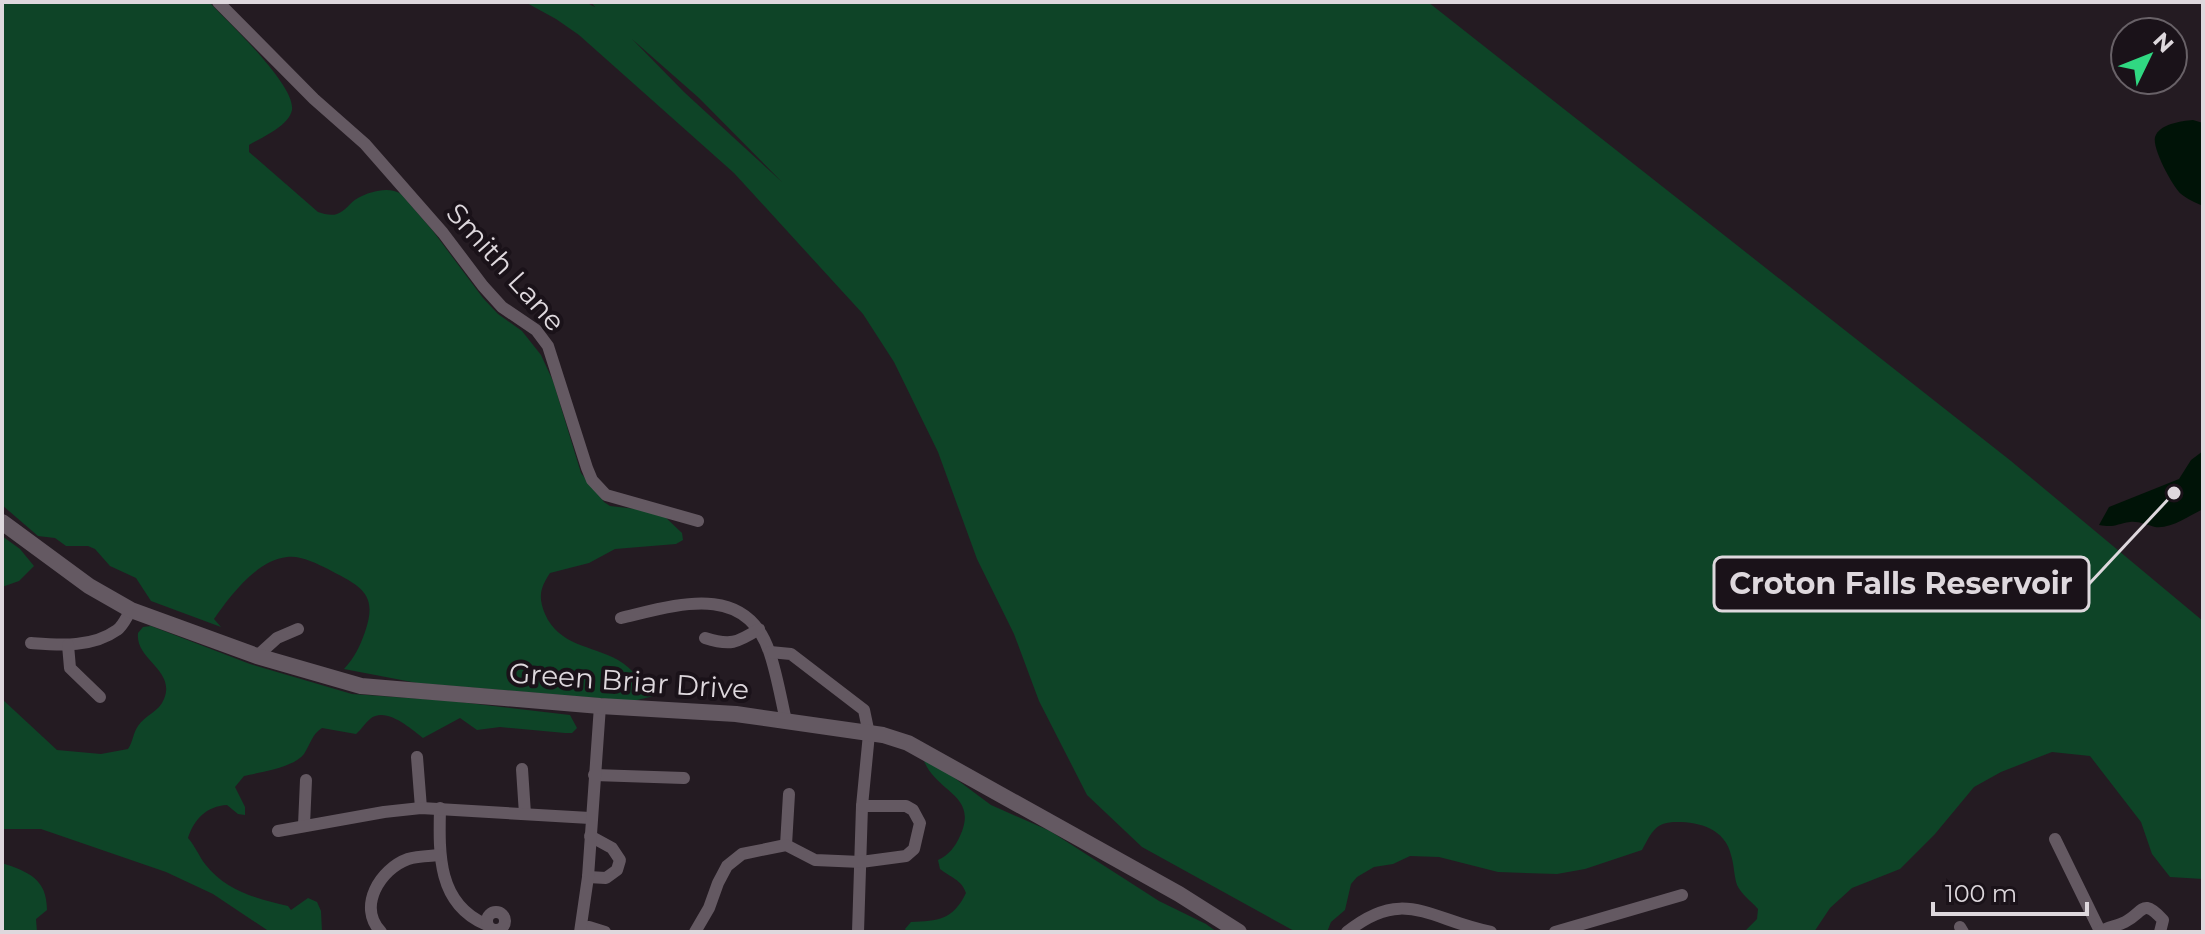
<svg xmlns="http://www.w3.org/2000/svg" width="2205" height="934" font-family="Montserrat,sans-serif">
  <rect width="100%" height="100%" fill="#241b22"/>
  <g fill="#0e4427" fill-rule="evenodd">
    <path d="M2,2H209C227,21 296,85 292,110C288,127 262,137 249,145V152L318,212C324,214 331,216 337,214C346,211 350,202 358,198C370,191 390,186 401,194L433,231L483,298L498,314L522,331L541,355L553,381L581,473L604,502L610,506L653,511L663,515L682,533L683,540L676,544L615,549L589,563L550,573C540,588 538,597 545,614C559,646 591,645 618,660C633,669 643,683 654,696L633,701L417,683L344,669C355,657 360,646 365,632C379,592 359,586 328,569C316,563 300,555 287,557C257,560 230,596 214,619L221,627L151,601L136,578L110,566L95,549L88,546H66L55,538L38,536L2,505Z"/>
    <path d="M525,2H585L595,7L591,2H1428L2011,461L2203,621V879L2170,877L2152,854L2141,822L2090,756L2052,752L2001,772L1974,787L1935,834L1900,869L1852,888L1830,908L1814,932H1744L1757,919L1758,909C1752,902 1741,894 1737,885C1734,876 1734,864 1731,855C1725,829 1700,822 1677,822C1655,822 1652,832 1642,850L1585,869L1557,874L1498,872L1439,857L1410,856L1393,864L1374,867L1357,877L1351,884L1345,910L1331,922L1327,932H1296L1142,847L1087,795L1039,701L1014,634L977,559L938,452L894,362L863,314L734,173L579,35L556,19ZM632,39L699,98L782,182L684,92Z"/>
    <path d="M2,536L20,549L34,566L19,581L2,587Z"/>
    <path d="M151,626L250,664L352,694L451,701L570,715L577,728L572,733H565L500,727L477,730L460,718L423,738C411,729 386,706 370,719C365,723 361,730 356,734L322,728C312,734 310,745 304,754C293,768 260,772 244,776L235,787L245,807V815L238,814L227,805C207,806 194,819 188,838C195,846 199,856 205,864C226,891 257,899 288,906L291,910L308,898L317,902L321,911L322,932H270L213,894L166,872L41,829H2V699L57,750L101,754L128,749C133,742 133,733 138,726C145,715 159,712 164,699C176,670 135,660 138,633L143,627Z"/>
    <path d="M924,761L933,762L991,805L1050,831L1159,901L1206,924L1217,932H907L905,929L911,922C938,921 953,920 966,893C961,879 951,878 940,869L938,860C949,855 955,847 960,836C979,795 937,793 924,761Z"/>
    <path d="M2,863C29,872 47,879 47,910L36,919L37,932H2Z"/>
  </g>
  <g fill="#001307">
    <path d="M2193,120L2203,123V206C2196,203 2187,199 2181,194C2172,186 2152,148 2155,137C2159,124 2181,121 2193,120Z"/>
    <path d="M2203,451V509C2189,516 2171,529 2155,527C2147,525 2139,521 2130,522C2116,524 2115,528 2099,525L2109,507L2179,479L2191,460Z"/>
  </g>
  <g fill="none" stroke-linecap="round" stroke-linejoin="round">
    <g stroke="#645962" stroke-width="12">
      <path d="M218,2L314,99L365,144L443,233L483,286L502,307L536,330L548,346L587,468L592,480L606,495L698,521"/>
      <path d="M621,618C676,605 747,581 770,654C777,675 781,699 786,721"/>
      <path d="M705,638C730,646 737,643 759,629"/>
      <path d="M31,643C59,645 92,648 117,630C123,626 127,616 131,610"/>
      <path d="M68,645L70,668L100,697"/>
      <path d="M770,652L791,654L864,710L869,734L862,806L858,932"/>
      <path d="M257,656L277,638L298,629"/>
      <path d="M417,757L421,808"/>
      <path d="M522,769L525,814"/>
      <path d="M594,775L684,778"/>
      <path d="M440,808C439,853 437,903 485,924"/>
      <path d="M304,825L306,780"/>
      <path d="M278,831L384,812L421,808L590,818"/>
      <path d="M2055,839L2100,931"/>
      <path d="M786,845L789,794"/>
      <path d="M588,877L606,878L617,870L620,860L612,848L590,836"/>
      <circle cx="496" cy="921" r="9"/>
      <path d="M1960,927L1963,932"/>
      <path d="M581,928L589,927L605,932"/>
      <path d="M381,932C357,907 380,869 408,859C417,856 430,856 440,855"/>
      <path d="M580,932L588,877L600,706"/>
      <path d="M695,932L709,908L718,883L727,866L742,854L786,845L815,860L861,862L906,856L914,849L920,823L913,810L906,806H862"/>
      <path d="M1347,932C1404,886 1430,920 1491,932"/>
      <path d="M1555,932L1682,895"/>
      <path d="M2099,932C2108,927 2117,926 2125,922C2144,912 2142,897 2163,920L2160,932"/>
    </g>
    <path stroke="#645962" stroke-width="16" d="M2,522L89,586L131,610L257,656L361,686L600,706L736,714L883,735L908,743L1179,894L1239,932"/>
  </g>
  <g text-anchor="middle" stroke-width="8" stroke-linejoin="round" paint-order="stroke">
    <g font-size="28" fill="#ded8dd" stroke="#1a1219">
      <text transform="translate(506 267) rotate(48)" y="10">Smith Lane</text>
      <text transform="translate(629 681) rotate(4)" y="10">Green Briar Drive</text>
    </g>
  </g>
  <path fill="none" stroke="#ded8dd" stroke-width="3" d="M2174 493L2089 584"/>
  <circle fill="#ded8dd" stroke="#1a1219" stroke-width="3" cx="2174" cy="493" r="8"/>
  <rect fill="#1a1219" stroke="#ded8dd" stroke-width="3" x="1714" y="557" width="375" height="54" rx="8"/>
  <g font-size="30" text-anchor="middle" font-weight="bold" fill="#ded8dd">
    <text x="1901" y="594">Croton Falls Reservoir</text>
  </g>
  <rect width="2205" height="934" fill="none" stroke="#ded8dd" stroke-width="8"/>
  <g transform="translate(2149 56) rotate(47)"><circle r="38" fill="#1a1219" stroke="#686167" stroke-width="2"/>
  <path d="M0-6L14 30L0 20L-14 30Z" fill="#30d882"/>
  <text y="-12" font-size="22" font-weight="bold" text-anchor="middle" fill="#ded8dd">N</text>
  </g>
  <path d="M1933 902v12h154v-12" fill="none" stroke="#ded8dd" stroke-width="4"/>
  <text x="1945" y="902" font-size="24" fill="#ded8dd" stroke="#1a1219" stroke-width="6" paint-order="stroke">100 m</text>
</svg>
